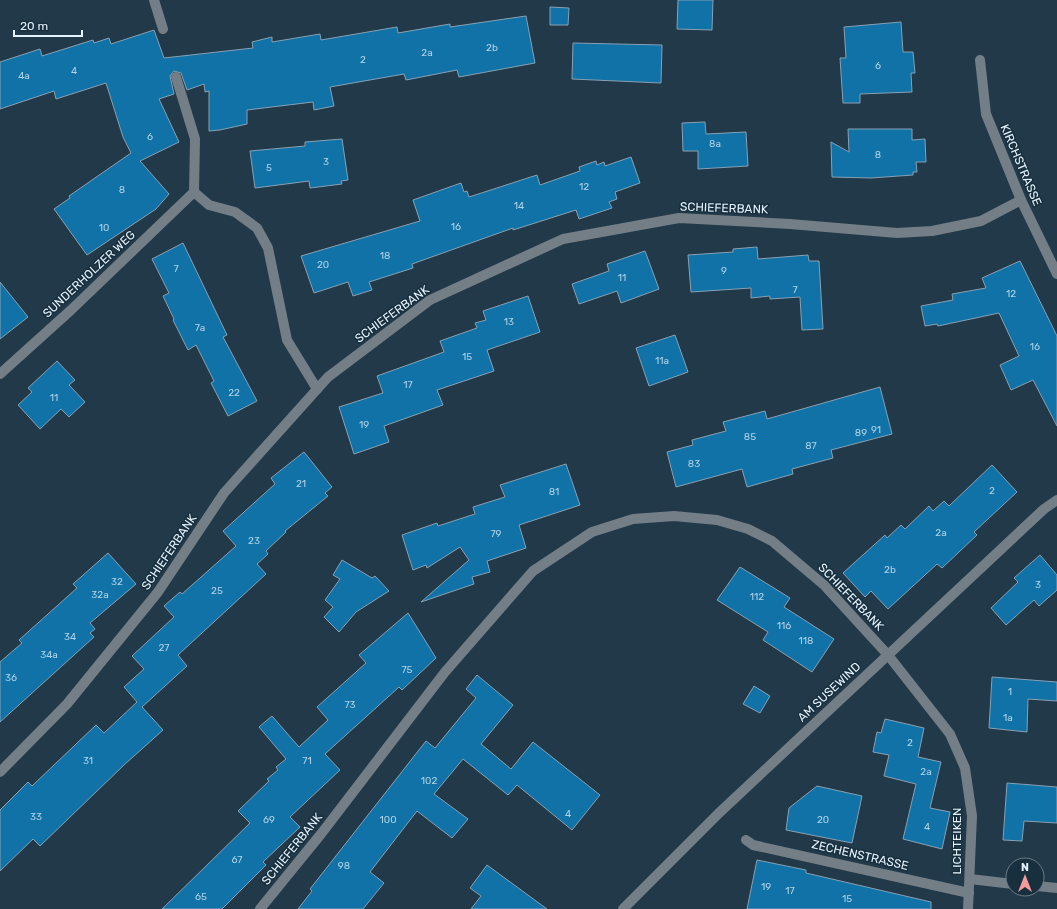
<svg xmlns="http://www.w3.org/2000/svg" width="1057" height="909" font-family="Rubik,sans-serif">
  <rect width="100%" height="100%" fill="#223949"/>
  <g fill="#1072a6" stroke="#88a1b4">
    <path d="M678,0H713L712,30L677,29Z"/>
    <path d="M550,7L569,8L568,25H550Z"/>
    <path d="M526,16L535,63L459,77L457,70L406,80L404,74L330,87L334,106L314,110L313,102L247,110V124L220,130L209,131V91L205,92L204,84L187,90L181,73L174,71L170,76L174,94L159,99L179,142L140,161L169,194L156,209L87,255L54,209L70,198L69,196L131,153L123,137L106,83L56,99L54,91L0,109V62L40,49L42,56L93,40L94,43L109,38L111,44L154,30L164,58L253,48L252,42L272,37V42L320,34L321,40L397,27L398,33L450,24V27Z"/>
    <path d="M901,22L903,52H913L915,73H911L912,92L860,94V103H843L840,58H846L844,27Z"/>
    <path d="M573,43L662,45L661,83L572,79Z"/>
    <path d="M705,122L706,134L746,132L748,166L698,169V151H683L682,123Z"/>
    <path d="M848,129H912V140L925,139L926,162H916L917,172H913V175L871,178L832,177L831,142L849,152Z"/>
    <path d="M342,139L348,180L341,181L342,184L310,188L309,181L255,188L250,151L305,146V142Z"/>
    <path d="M631,157L640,183L615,192L617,199L609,202L612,208L579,219L576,210L513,230V228L412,264L413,268L369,282L372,290L353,296L348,282L314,293L301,256L420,221L413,200L461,183L464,192L467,191L469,197L537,175L540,185L580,171L579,167L596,161L597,165L604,162L605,166Z"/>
    <path d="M183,243L227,335L223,337L257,401L228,416L211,383L214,381L196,345L188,350L173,320L174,319L163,296L169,293L152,259Z"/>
    <path d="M757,247L758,259L808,255L809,261H819L823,329L802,330L800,297L770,299V296L751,298V288L691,292L688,255L733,252V249Z"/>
    <path d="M645,251L659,289L621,303L617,291L579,304L572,284L609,271L607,264Z"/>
    <path d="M1020,261L1057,336V426L1033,380L1011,390L1000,365L1019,356L999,313L938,326L937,324L925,326L921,306L953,300L952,294L986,288L982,278Z"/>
    <path d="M0,282L28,317L0,339Z"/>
    <path d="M528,296L540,332L487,350L494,371L437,390L443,405L384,426L389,442L354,454L339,407L383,393L377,376L444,352L440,341L477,328L475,323L486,320L483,311Z"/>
    <path d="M675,335L688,372L649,386L636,348Z"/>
    <path d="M57,361L75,380L69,385L85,402L69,417L61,409L40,429L18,405L32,392L28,388Z"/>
    <path d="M880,387L892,434L831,450L833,458L792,469L793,474L747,487L742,469L676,487L667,452L693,445L692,440L726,431L723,422L765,411L767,419Z"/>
    <path d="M304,452L332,487L325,493L328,496L285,531L286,532L266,551L268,554L257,564L266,574L178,655L187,666L142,707L163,730L124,765L40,846L33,839L0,871V810L28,782L32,786L96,725L104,733L137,702L124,687L144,669L132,656L174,617L164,606L180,592L182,594L236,546L223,531L275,484L271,478Z"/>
    <path d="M566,464L580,505L519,525L526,548L487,561L490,572L472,577L474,584L421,602L469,560L460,547L427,568L426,565L413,570L402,535L437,523L438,526L475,514L473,507L505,497L500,485Z"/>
    <path d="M992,465L1017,492L974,532L977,535L942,568L937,564L888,609L871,591L865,597L843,573L885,535L887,538L901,525L905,529L929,506L933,511L944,501L949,506Z"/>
    <path d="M108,553L136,584L90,623L95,629L90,633L94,637L0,722V662L22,643L19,640L77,588L73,584Z"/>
    <path d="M1040,555L1057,575V590L1039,606L1034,600L1006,625L991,608L1018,582L1014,578Z"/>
    <path d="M342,560L372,578L375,576L389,591L356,612L339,632L324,617L333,607L325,600L340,579L333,575Z"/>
    <path d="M740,567L790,598L784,607L834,639L812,672L763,640L768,632L717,600Z"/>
    <path d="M408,613L436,658L402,690L399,687L325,754L340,770L290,817L300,827L263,862L266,865L222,909H162L250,823L238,811L269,781L267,779L278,770L276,767L286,759L259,727L272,716L299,747L328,720L317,707L366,663L359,655Z"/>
    <path d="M477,675L513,705L481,744L511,769L533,742L600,795L572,830L517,785L508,795L463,759L434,794L468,819L452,838L417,811L370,872L384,883L363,909H298L312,891L310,889L426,741L435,748L476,698L466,689Z"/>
    <path d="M992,677L1057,682V701L1028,699L1027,732L989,728Z"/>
    <path d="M754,686L770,696L760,713L743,704Z"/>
    <path d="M885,719L924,728L918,757L941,762L930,808L950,812L942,849L903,839L916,784L884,776L889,755L873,752L877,732L881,733Z"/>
    <path d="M1007,783L1057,787V823L1024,821L1022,841L1003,840Z"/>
    <path d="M817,786L862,796L852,843L786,830L789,808Z"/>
    <path d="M757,860L806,870V873L931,902V909H747Z"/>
    <path d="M487,865L547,909H471L481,896L470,888Z"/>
  </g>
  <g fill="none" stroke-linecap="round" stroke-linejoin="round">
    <g stroke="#737e86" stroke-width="10">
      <path d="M154,0L163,29"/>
      <path d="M980,60L986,114L1021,200L1057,274"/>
      <path d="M194,192L209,205L235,212L257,228L268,248L287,340L317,389"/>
      <path d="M0,374L71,310L194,192L195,139L176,77"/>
      <path d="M0,772L67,704L158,592L224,493L328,377L430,300L563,239L679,218L790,224L897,233L932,231L981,221L1021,200"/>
      <path d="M746,840L753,845L969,893"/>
      <path d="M970,879L1013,884"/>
      <path d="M1037,886L1057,888"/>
      <path d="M260,909L321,834L445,672L533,571L592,532L633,519L674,516L717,520L748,529L772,541L824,585L888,655L950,734L965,768L972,816L968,909"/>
      <path d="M623,909L719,813L1044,509L1057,500"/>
    </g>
  </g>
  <g text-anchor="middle" stroke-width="3" stroke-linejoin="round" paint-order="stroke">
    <g font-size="10" fill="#afd2e6">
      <text x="492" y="51">2b</text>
      <text x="427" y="56">2a</text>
      <text x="363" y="63">2</text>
      <text x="878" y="69">6</text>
      <text x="74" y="74">4</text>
      <text x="24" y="79">4a</text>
      <text x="150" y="140">6</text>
      <text x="715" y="147">8a</text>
      <text x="878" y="158">8</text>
      <text x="326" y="165">3</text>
      <text x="269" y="171">5</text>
      <text x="584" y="190">12</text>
      <text x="122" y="193">8</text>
      <text x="519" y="209">14</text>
      <text x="456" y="230">16</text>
      <text x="104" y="231">10</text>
      <text x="385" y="259">18</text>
      <text x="323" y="268">20</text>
      <text x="176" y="272">7</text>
      <text x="724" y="274">9</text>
      <text x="622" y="281">11</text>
      <text x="795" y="293">7</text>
      <text x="1011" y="297">12</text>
      <text x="509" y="325">13</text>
      <text x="200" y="331">7a</text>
      <text x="1035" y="350">16</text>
      <text x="467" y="360">15</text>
      <text x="662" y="364">11a</text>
      <text x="408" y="388">17</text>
      <text x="234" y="396">22</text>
      <text x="54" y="401">11</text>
      <text x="364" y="428">19</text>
      <text x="876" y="433">91</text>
      <text x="861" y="436">89</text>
      <text x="750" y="440">85</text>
      <text x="811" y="449">87</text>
      <text x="694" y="467">83</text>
      <text x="301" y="487">21</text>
      <text x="992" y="494">2</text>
      <text x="554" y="495">81</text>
      <text x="941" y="536">2a</text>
      <text x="496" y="537">79</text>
      <text x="254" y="544">23</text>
      <text x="890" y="573">2b</text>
      <text x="117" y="585">32</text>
      <text x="1038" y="588">3</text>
      <text x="217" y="594">25</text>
      <text x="100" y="598">32a</text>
      <text x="757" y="600">112</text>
      <text x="784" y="629">116</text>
      <text x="70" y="640">34</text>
      <text x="806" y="644">118</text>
      <text x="164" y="651">27</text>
      <text x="49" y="658">34a</text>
      <text x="407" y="673">75</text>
      <text x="11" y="681">36</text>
      <text x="1010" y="695">1</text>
      <text x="350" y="708">73</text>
      <text x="1008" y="721">1a</text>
      <text x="910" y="746">2</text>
      <text x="88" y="764">31</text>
      <text x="307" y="764">71</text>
      <text x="926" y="775">2a</text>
      <text x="429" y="784">102</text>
      <text x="568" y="817">4</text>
      <text x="36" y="820">33</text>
      <text x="269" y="823">69</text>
      <text x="388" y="823">100</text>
      <text x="823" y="823">20</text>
      <text x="927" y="830">4</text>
      <text x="237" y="863">67</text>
      <text x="344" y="869">98</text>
      <text x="766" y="890">19</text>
      <text x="790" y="894">17</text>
      <text x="201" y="900">65</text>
      <text x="847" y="902">15</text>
    </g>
    <g font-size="12" fill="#e4f2fc" stroke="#182f3e">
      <text transform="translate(1021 165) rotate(67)" y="4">KIRCHSTRASSE</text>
      <text transform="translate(724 208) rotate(2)" y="4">SCHIEFERBANK</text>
      <text transform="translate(89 274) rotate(-43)" y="4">SUNDERHOLZER WEG</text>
      <text transform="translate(392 314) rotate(-36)" y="4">SCHIEFERBANK</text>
      <text transform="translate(169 552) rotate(-56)" y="4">SCHIEFERBANK</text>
      <text transform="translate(851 597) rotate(46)" y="4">SCHIEFERBANK</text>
      <text transform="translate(829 692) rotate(-43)" y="4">AM SUSEWIND</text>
      <text transform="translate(957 841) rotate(-90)" y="4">LICHTEIKEN</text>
      <text transform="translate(292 849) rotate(-51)" y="4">SCHIEFERBANK</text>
      <text transform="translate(860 855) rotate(13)" y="4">ZECHENSTRASSE</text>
    </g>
  </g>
  <g transform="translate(1025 877)"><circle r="19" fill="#182f3e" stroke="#6a7d8a"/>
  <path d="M0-3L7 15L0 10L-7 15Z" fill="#f59b9d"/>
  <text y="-6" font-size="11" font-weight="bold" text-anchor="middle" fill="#e4f2fc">N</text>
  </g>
  <path d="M14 30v6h68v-6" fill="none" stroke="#e4f2fc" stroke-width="2"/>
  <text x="20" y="30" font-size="12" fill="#e4f2fc" stroke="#182f3e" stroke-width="3" paint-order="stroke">20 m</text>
</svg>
